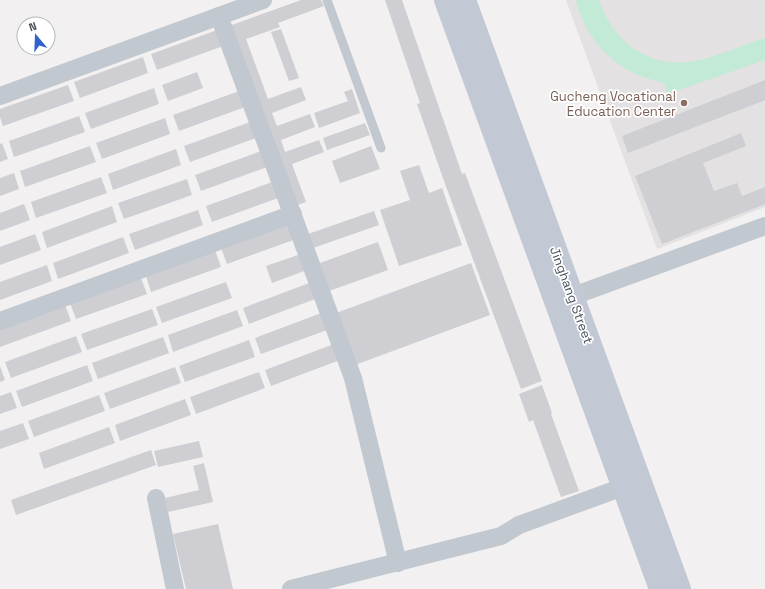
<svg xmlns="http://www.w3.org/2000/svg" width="765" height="589" font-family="'Space Grotesk',sans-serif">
  <rect width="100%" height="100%" fill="#f2f0f0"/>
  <path fill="#e3e1e1" d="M566,0H765V207L657,249Z"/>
  <path fill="#c3ead7" d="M576,0H599C612,40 646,67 689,62C712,59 743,45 765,38V60L668,94L664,83C654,80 644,78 634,73C605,60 583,31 576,0Z"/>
  <g fill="#ceced3">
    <path d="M301,0H321L324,6L278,23L280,27L246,39L268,99L301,87L306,100L272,113L277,126L310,114L315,127L281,140L285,152L319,140L324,152L292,164L306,202L295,206L229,26Z"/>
    <path d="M385,0H402L462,174L465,173L542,381L521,389L444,181L417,104L420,103Z"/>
    <path d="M220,29L226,45L157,70L151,54Z"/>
    <path d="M281,29L299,78L289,81L271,32Z"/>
    <path d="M143,57L148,73L80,98L74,82Z"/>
    <path d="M197,72L203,88L168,101L162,85Z"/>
    <path d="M765,80V100L628,153L622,136Z"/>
    <path d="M68,85L74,101L3,126L0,117V109Z"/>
    <path d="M154,88L159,104L91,129L85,113Z"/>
    <path d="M352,89L360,113L319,128L314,113L348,101L344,92Z"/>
    <path d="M242,90L248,106L179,131L173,115Z"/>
    <path d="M79,116L85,132L14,157L9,141Z"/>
    <path d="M165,118L170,134L102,159L96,143Z"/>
    <path d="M253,121L259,137L190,162L184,146Z"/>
    <path d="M365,123L370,135L327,150L323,138Z"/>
    <path d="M741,133L746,146L703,163L714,191L737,183L742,196L765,187V204L662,244L635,176Z"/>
    <path d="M2,143L8,159L0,162V144Z"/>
    <path d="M90,146L96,162L25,187L20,171Z"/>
    <path d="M371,146L380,169L340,183L332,161Z"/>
    <path d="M176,149L181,165L113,190L108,174Z"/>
    <path d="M264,150L270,166L201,191L195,175Z"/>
    <path d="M419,165L429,193L442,188L462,245L399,266L380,210L410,200L400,171Z"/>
    <path d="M14,173L19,189L0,196V178Z"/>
    <path d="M101,177L107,193L36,218L31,202Z"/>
    <path d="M187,179L192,195L124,219L118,203Z"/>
    <path d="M275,181L281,197L212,222L206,206Z"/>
    <path d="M24,204L30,220L0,231V213Z"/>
    <path d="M112,206L117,222L47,248L42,232Z"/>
    <path d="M198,210L203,225L135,250L129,234Z"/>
    <path d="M374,211L379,225L313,248L308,234Z"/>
    <path d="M290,223L296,239L227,264L221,248Z"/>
    <path d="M35,234L41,250L0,265V247Z"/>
    <path d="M123,237L129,253L58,279L53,263Z"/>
    <path d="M378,242L388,270L329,291L320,263Z"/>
    <path d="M215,250L221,267L151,292L146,276Z"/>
    <path d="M301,254L307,270L272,283L266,266Z"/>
    <path d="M471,263L490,315L355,365L336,313Z"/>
    <path d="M47,265L52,281L0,300V282Z"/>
    <path d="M141,278L147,294L76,319L70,303Z"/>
    <path d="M226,282L232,298L162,323L156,307Z"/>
    <path d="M312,282L318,298L249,324L243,308Z"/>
    <path d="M65,305L71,321L0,347V329Z"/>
    <path d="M152,309L158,325L87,350L81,334Z"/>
    <path d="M237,310L243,326L173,352L168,335Z"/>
    <path d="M324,312L330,329L261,354L255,338Z"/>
    <path d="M76,336L82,352L11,378L5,362Z"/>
    <path d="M163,337L169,353L98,379L92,363Z"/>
    <path d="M249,340L255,357L185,382L179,366Z"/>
    <path d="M334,344L340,360L271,386L265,370Z"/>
    <path d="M87,365L93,381L22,407L16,391Z"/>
    <path d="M0,366L5,380L0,382Z"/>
    <path d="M175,367L181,383L110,409L104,393Z"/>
    <path d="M259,372L265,388L196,414L190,397Z"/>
    <path d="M542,385L552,413L551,414L579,491L561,497L533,420L529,422L519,394Z"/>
    <path d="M11,392L17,408L0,414V396Z"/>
    <path d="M99,395L105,411L34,437L28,421Z"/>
    <path d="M185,399L191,415L120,441L115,425Z"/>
    <path d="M23,423L29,439L0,449V431Z"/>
    <path d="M109,427L115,443L44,469L39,453Z"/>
    <path d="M199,441L203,457L158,467L154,451Z"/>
    <path d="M151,450L156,465L16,515L11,500Z"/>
    <path d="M204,463L213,502L168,512L165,498L199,490L193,466Z"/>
    <path d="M218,524L233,589H186L173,534Z"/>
  </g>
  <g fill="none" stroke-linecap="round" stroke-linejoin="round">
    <path stroke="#c2c8cf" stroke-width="9" d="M327,0L381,148"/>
    <g stroke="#c2c8cf" stroke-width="18">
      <path d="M219,16L353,378L398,563"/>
      <path d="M0,96L263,0"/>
      <path d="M573,296L765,226"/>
      <path d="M0,321L293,214"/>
      <path d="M156,498L175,589"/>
      <path d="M291,589L501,536L519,525L623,487"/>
    </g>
    <g stroke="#c3c9d4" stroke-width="22">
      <path d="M445,0L660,589"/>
      <path d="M465,0L680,589"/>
    </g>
  </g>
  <circle fill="#8d6e63" stroke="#fff" stroke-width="1.5" cx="684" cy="103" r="4"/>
  <g text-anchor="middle" stroke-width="3.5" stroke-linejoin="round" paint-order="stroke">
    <g font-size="13" fill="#785e54" stroke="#fff" text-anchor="end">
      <text x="676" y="101">Gucheng Vocational<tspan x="676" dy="15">Education Center</tspan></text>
    </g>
    <g font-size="13" fill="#4a515b" stroke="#fff">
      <text transform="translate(572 295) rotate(70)" y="5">Jinghang Street</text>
    </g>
  </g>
  <g transform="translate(36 36) rotate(341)"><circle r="19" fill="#ffffff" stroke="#b7b9bd"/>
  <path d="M0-3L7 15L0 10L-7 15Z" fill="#2f62cc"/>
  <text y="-6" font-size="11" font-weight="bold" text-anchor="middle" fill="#4a515b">N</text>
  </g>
</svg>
